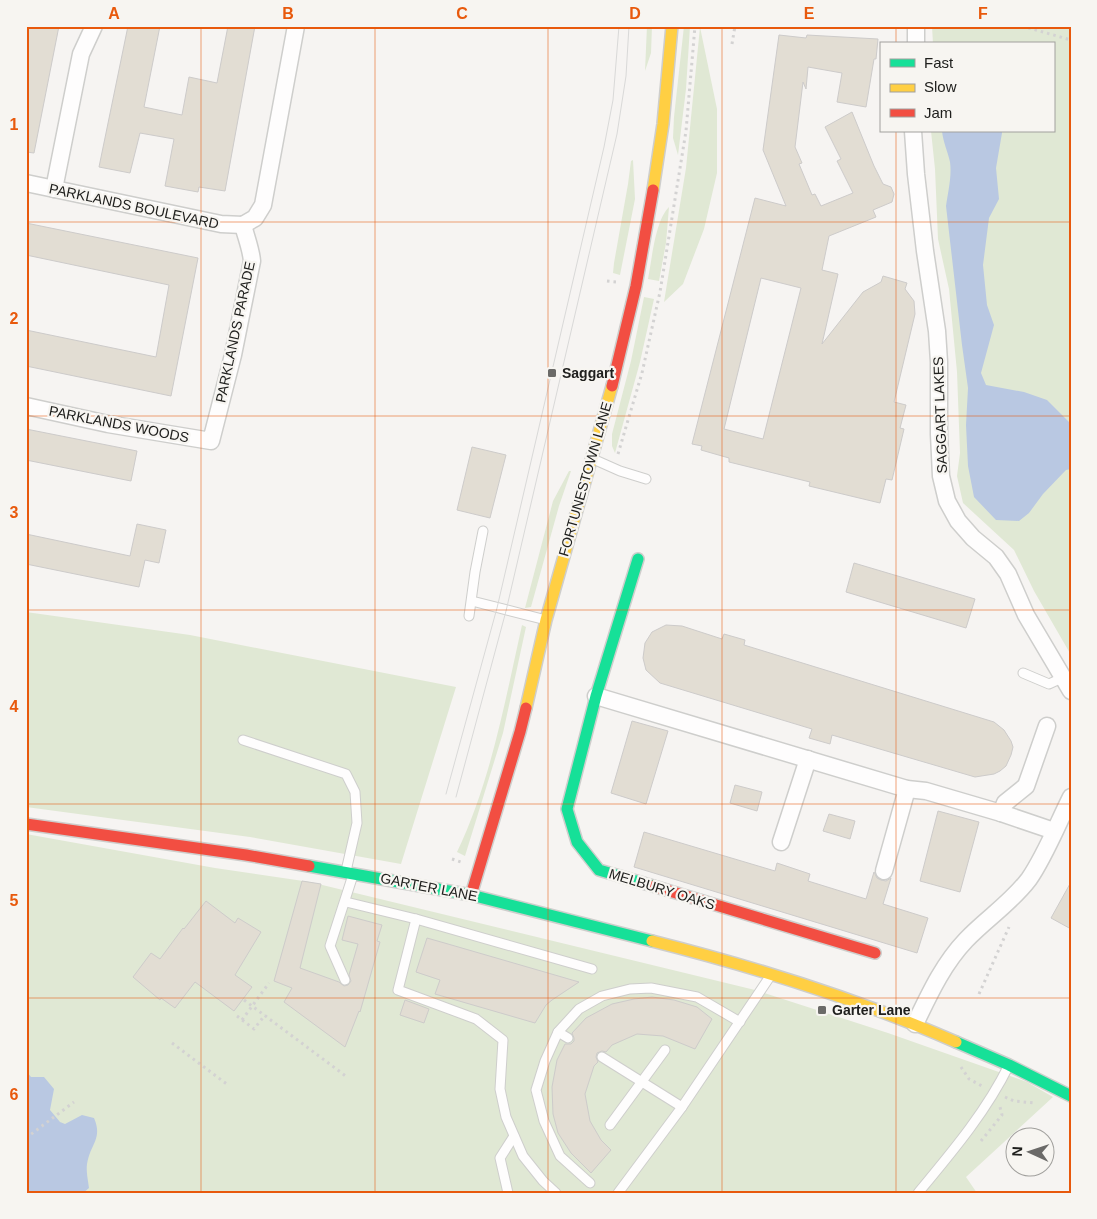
<svg xmlns="http://www.w3.org/2000/svg" width="1097" height="1219" font-family="Arial,sans-serif">
  <rect width="100%" height="100%" fill="#f6f4f2"/>
  <g fill="#e0e8d4">
    <path d="M647,26H652L651,53L645,71Z"/>
    <path d="M684,26H690L686,89L678,155L673,138L674,117Z"/>
    <path d="M932,26H1071V655L1034,591L1014,550L963,503L957,476L960,453L957,372L949,289L938,239L935,169L931,131H1053V44H933Z"/>
    <path d="M700,27L717,109V173L704,229L683,284L664,302L686,168Z"/>
    <path d="M633,160L635,199L620,275L613,273L614,263L628,184L631,161Z"/>
    <path d="M669,207L666,243L659,281L648,279C652,259 655,221 669,207Z"/>
    <path d="M644,297L654,299L640,362L615,453L612,446V434L631,361Z"/>
    <path d="M569,471H571L559,506L531,607L525,608L553,501Z"/>
    <path d="M26,612L190,635L456,687L401,864L250,837L26,807Z"/>
    <path d="M522,625L526,627L503,733L465,856L457,852C491,781 505,701 522,625Z"/>
    <path d="M26,834L215,868L310,882L755,990L888,1033L1027,1082L1053,1097L966,1177L977,1193H26Z"/>
  </g>
  <g fill="#b9c8e2">
    <path d="M942,131H1002V133L996,168L999,199L989,218L983,265L987,305L994,325L981,373L986,385L1024,392L1047,400L1071,424V469L1066,470L1043,494L1029,513L1019,521L996,520L974,497L968,466L966,425L968,388L962,345L946,206C948,192 952,176 950,162C948,152 943,142 942,131Z"/>
    <path d="M26,1071L31,1077H44L54,1089L50,1110L60,1122L65,1124L82,1115L94,1118C103,1139 90,1144 87,1164C86,1171 88,1180 89,1188L83,1193H26Z"/>
  </g>
  <g fill="#e2ddd3" stroke="#cdcbca" fill-rule="evenodd">
    <path d="M26,26H59L34,153L26,152Z"/>
    <path d="M128,26H160L144,107L182,115L189,77L217,83L228,26H255L225,191L199,187L198,192L165,186L174,139L140,133L130,173L99,167Z"/>
    <path d="M779,35L806,38L807,35L878,39L876,59H874L866,107L837,102L842,73L808,67L806,89L803,82L795,147L802,163L799,164L812,195L815,194L821,206L853,193L837,161L841,159L825,127L852,112L874,166L883,184L891,187L894,194L892,202L873,210L876,217L829,236L822,270L838,274L822,344L863,292L881,282L883,276L907,283L905,289L914,301L915,314L894,402L906,405L900,428L904,429L892,480L886,479L880,503L809,486L810,482L729,462V458L701,450L702,446L692,444L755,198L786,206L763,150ZM761,278L801,288L763,439L724,429Z"/>
    <path d="M26,223L198,258L171,396L26,366V330L156,357L169,285L26,255Z"/>
    <path d="M26,429L137,451L131,481L26,460Z"/>
    <path d="M472,447L506,455L490,518L457,510Z"/>
    <path d="M137,524L166,530L159,563L145,560L139,587L26,564V534L130,556Z"/>
    <path d="M854,563L975,599L966,628L846,592Z"/>
    <path d="M666,625L682,626L722,639L724,634L745,640L744,645L994,722L1004,730L1011,741L1013,747L1011,755L1006,766L1000,771L994,774L975,777L832,735L830,744L809,738L812,729L660,683L646,670L643,658L645,643L652,632Z"/>
    <path d="M632,721L668,731L646,804L611,793Z"/>
    <path d="M735,785L762,792L757,811L730,803Z"/>
    <path d="M938,811L979,822L960,892L920,881Z"/>
    <path d="M829,814L855,821L850,839L823,831Z"/>
    <path d="M644,832L775,871L777,863L810,874L808,881L866,899L874,872L877,878L881,880L886,881L891,878L883,904L928,918L917,953L634,867Z"/>
    <path d="M302,881L321,884L300,968L339,982L344,986L348,985L351,981L349,975L358,944L342,940L348,916L382,925L377,941L380,942L360,1012L359,1011L345,1047L284,1002L292,988L274,981Z"/>
    <path d="M1071,882V929L1051,918Z"/>
    <path d="M206,901L235,923L238,918L261,932L235,975L252,987L234,1011L195,982L175,1008L161,998L160,1000L133,977L151,953L160,959L183,928L184,929Z"/>
    <path d="M427,938L448,944L579,982L552,1000L546,1005L535,1023L435,994L440,980L416,972Z"/>
    <path d="M652,997L674,1000L697,1007L712,1019L695,1049L663,1036L637,1034L612,1045L606,1052L602,1051L597,1053L596,1057L598,1062L594,1066L585,1094L590,1121L601,1140L611,1150L591,1173L571,1153L558,1133L553,1114L552,1087L557,1060L565,1044H571L574,1041V1038L572,1033L586,1018L612,1004L634,999Z"/>
    <path d="M405,1000L429,1009L424,1023L400,1015Z"/>
  </g>
  <g fill="none" stroke-linecap="round" stroke-linejoin="round">
    <defs>
      <g id="lane">
        <path d="M593,459L620,471L646,479"/>
        <path d="M472,601L546,620"/>
        <path d="M469,616L475,572L483,531"/>
        <path d="M1023,673L1049,684L1062,678"/>
        <path d="M243,740L346,774L355,792L357,823L346,871"/>
        <path d="M346,902L416,919L592,969"/>
        <path d="M416,919L398,990L476,1019L503,1040L500,1089L506,1117L523,1156L543,1181L556,1193"/>
        <path d="M345,980L330,946L353,875"/>
        <path d="M558,1032L568,1038"/>
        <path d="M602,1057L682,1107"/>
        <path d="M610,1125L665,1050"/>
        <path d="M590,1183L560,1156L544,1121L536,1090L545,1061L558,1032L579,1009L602,996L630,989L651,988L697,997L740,1022"/>
        <path d="M508,1193L500,1158L514,1136"/>
        <path d="M618,1193L682,1107L771,975"/>
        <path d="M918,1193C952,1152 986,1112 1009,1065"/>
      </g>
      <g id="street">
        <path d="M916,44V26"/>
        <path d="M913,131L916,174L925,251L937,331L939,362V434L941,476L947,501L958,521L973,538L996,557L1008,574L1026,615L1071,691"/>
        <path d="M26,183L221,224L243,225"/>
        <path d="M54,189L81,54L94,26"/>
        <path d="M243,225L255,218L263,205L296,26"/>
        <path d="M26,406L108,424L211,441L233,355L252,261C251,249 246,237 243,225"/>
        <path d="M596,696L907,789L926,791L1001,813L1054,831"/>
        <path d="M1001,813L1005,803L1026,786L1047,726"/>
        <path d="M781,842L808,759"/>
        <path d="M884,871L907,789"/>
        <path d="M915,1024C929,995 943,964 966,940C987,918 1011,903 1029,879C1045,856 1058,823 1071,797"/>
      </g>
      <g id="fast">
        <path d="M638,559L596,696L567,809L577,842L599,870L653,886"/>
        <path d="M309,866L471,895L652,941"/>
        <path d="M956,1042L1009,1065L1071,1096"/>
      </g>
      <g id="slow">
        <path d="M653,190L663,124L672,26"/>
        <path d="M526,708L546,620L612,386"/>
        <path d="M652,941C755,967 858,999 956,1042"/>
      </g>
      <g id="jam">
        <path d="M612,386L636,286L653,190"/>
        <path d="M26,824L246,855L309,866"/>
        <path d="M653,886L875,953"/>
        <path d="M471,895L520,732L526,708"/>
      </g>
    </defs>
    <use href="#lane" stroke="#cececc" stroke-width="11"/>
    <use href="#street" stroke="#cececc" stroke-width="19"/>
    <use href="#fast" stroke="#cececc" stroke-width="14"/>
    <use href="#slow" stroke="#cececc" stroke-width="14"/>
    <use href="#jam" stroke="#cececc" stroke-width="14"/>
    <g stroke="#d3d2d2" stroke-width="3" stroke-dasharray="2.5 4" stroke-linecap="butt">
      <path d="M1022,26L1071,40"/>
      <path d="M732,44L735,26"/>
      <path d="M607,281L617,282"/>
      <path d="M618,454L642,373L660,292L686,131L695,26"/>
      <path d="M452,859L461,862"/>
      <path d="M979,994L1009,927"/>
      <path d="M244,1000L347,1077"/>
      <path d="M237,1016L254,1029L265,1015"/>
      <path d="M242,1020L269,983"/>
      <path d="M172,1043L228,1085"/>
      <path d="M961,1067L969,1079L982,1086"/>
      <path d="M1005,1097L1014,1101L1035,1103"/>
      <path d="M26,1138L74,1102"/>
      <path d="M981,1141L1002,1115L1000,1107"/>
    </g>
    <use href="#lane" stroke="#fefdfd" stroke-width="9"/>
    <use href="#street" stroke="#fefdfd" stroke-width="16"/>
    <use href="#fast" stroke="#16e098" stroke-width="11"/>
    <use href="#slow" stroke="#ffcf43" stroke-width="11"/>
    <use href="#jam" stroke="#f24e42" stroke-width="11"/>
    <g stroke="#d9d9d8" stroke-width="1">
      <path d="M446,794L497,608L604,147L613,100L619,26"/>
      <path d="M456,797L506,611L617,134L626,76L629,26"/>
    </g>
  </g>
  <path fill="none" stroke="#e8590c" stroke-width="1" stroke-opacity="0.55" d="M201,26V1193M375,26V1193M548,26V1193M722,26V1193M896,26V44M896,131V1193M26,222H1071M26,416H1071M26,610H1071M26,804H1071M26,998H1071"/>
  <g fill="#6b6a68" stroke="#f7f5f1" stroke-width="2">
    <rect x="547" y="368" width="10" height="10" rx="2.5"/>
    <rect x="817" y="1005" width="10" height="10" rx="2.5"/>
  </g>
  <g text-anchor="middle" stroke-width="4.5" stroke-linejoin="round" paint-order="stroke">
    <g font-size="14" fill="#20201e" stroke="#f7f5f1">
      <text transform="translate(134 206) rotate(12)" y="5">PARKLANDS BOULEVARD</text>
      <text transform="translate(235 332) rotate(-78)" y="5">PARKLANDS PARADE</text>
      <text transform="translate(940 415) rotate(-92)" y="5">SAGGART LAKES</text>
      <text transform="translate(119 424) rotate(11)" y="5">PARKLANDS WOODS</text>
      <text transform="translate(585 479) rotate(-74)" y="5">FORTUNESTOWN LANE</text>
      <text transform="translate(429 887) rotate(11)" y="5">GARTER LANE</text>
      <text transform="translate(662 889) rotate(17)" y="5">MELBURY OAKS</text>
    </g>
    <g font-size="14" font-weight="bold" fill="#20201e" stroke="#f7f5f1" text-anchor="start">
      <text x="562" y="378">Saggart</text>
      <text x="832" y="1015">Garter Lane</text>
    </g>
  </g>
  <rect width="1097" height="1219" fill="none" stroke="#f7f5f1" stroke-width="55"/>
  <rect x="880" y="42" width="175" height="90" fill="#f7f5f1" stroke="#a1a09d"/>
  <rect x="890" y="59" width="25" height="8" fill="#16e098" stroke="#a1a09d"/>
  <text x="924" y="68" font-size="15" fill="#20201e">Fast</text>
  <rect x="890" y="84" width="25" height="8" fill="#ffcf43" stroke="#a1a09d"/>
  <text x="924" y="92" font-size="15" fill="#20201e">Slow</text>
  <rect x="890" y="109" width="25" height="8" fill="#f24e42" stroke="#a1a09d"/>
  <text x="924" y="118" font-size="15" fill="#20201e">Jam</text>
  <g transform="translate(1030 1152) rotate(273)"><circle r="24" fill="#f7f5f1" stroke="#a1a09d"/>
  <path d="M0-4L9 19L0 12L-9 19Z" fill="#6b6a68"/>
  <text y="-8" font-size="14" font-weight="bold" text-anchor="middle" fill="#20201e">N</text>
  </g>
  <rect x="28" y="28" width="1042" height="1164" fill="none" stroke="#e8590c" stroke-width="2"/>
  <g font-size="16" text-anchor="middle" font-weight="bold" fill="#e8590c">
    <text x="114" y="19">A</text>
    <text x="288" y="19">B</text>
    <text x="462" y="19">C</text>
    <text x="635" y="19">D</text>
    <text x="809" y="19">E</text>
    <text x="983" y="19">F</text>
    <text x="14" y="130">1</text>
    <text x="14" y="324">2</text>
    <text x="14" y="518">3</text>
    <text x="14" y="712">4</text>
    <text x="14" y="906">5</text>
    <text x="14" y="1100">6</text>
  </g>
</svg>
